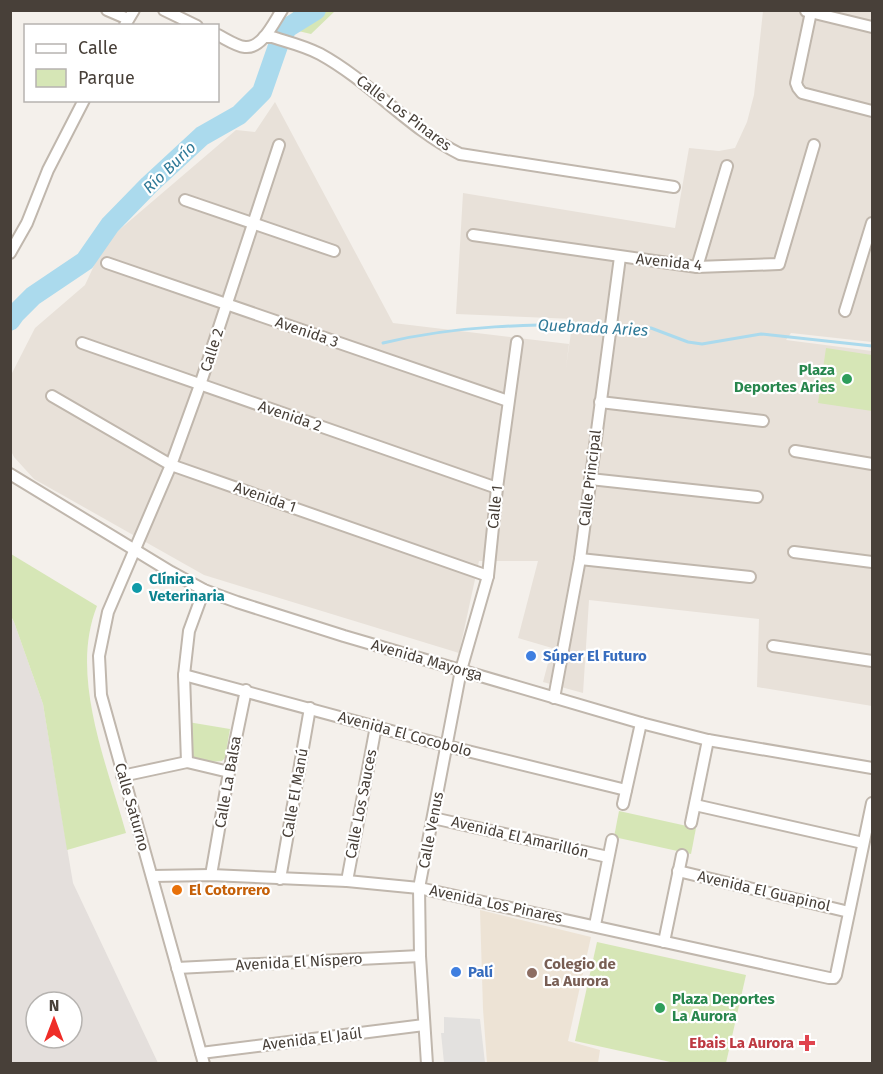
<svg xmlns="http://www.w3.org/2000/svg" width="883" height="1074" font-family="'Fira Sans',sans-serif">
  <rect width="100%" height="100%" fill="#f4f0eb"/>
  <path fill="#e8e1d9" d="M763,11H872V342L791,333L786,340L872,351V706L757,687L759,619L589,600L583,693L543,682L552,648L518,638L538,561H479L459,653L204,575L34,479L14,457L11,451V375L35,328L85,285L105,242L236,130L255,132L275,102L393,323L569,344L566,367L573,319L456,314L463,193L675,228L689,148L719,151L735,148L747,122L754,95Z"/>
  <path fill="#e4dfdc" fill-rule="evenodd" d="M10,616L14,622L43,704L73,883L158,1063H11ZM36,1002H72V1038H36Z"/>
  <path fill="#ede3d5" d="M480,910L591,937L568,1041L600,1050L598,1063H487L483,1009Z"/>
  <g fill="#d6e6b6">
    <path d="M294,11V10L335,11L311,34L281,27Z"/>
    <path d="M826,348L872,355V411L818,403Z"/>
    <path d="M11,554L97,606C69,676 107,764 126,833L67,850L43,704L14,622L11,616Z"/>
    <path d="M188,722L230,729L225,758L222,761L210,762L190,758Z"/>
    <path d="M619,811L696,828L691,854L614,837Z"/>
    <path d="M597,942L746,975L726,1063H675L575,1041Z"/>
  </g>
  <path fill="#e3e1df" d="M444,1017L480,1019L485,1063H444L441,1033H444Z"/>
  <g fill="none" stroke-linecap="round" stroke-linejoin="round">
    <g stroke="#abdaed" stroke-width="3">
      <path d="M615,326L651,328L688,342L702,344L761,334L872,346"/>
      <path d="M383,343C457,325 532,324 608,325"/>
    </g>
    <path stroke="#abdaed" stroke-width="20" d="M10,321L15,314L33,296L85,261L110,225L149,185L202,136L239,115L262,92L278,46L287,28L316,10"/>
    <defs>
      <g id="minor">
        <path d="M107,10L128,19"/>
        <path d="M164,10L197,26"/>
        <path d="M806,11L872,27"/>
        <path d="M811,12L796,83L798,88L802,93L872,111"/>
        <path d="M125,25L134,10"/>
        <path d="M218,35C226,39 236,46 245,47C262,49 274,22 282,10"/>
        <path d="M264,37H272C288,42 305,46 320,54C371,82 408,128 460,154L674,187"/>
        <path d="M185,200L334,251"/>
        <path d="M473,235L697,267L779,264L814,145"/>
        <path d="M10,253L27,223L48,170L84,100"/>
        <path d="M107,263L508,401"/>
        <path d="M697,267L727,166"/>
        <path d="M845,311L872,223"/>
        <path d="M82,343L497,488"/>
        <path d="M52,396L171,465L488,576"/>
        <path d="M600,402L763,421"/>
        <path d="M795,451L872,464"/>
        <path d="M10,474L171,572L204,590L237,602L344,636L641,723L708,740L872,768"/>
        <path d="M590,479L757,497"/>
        <path d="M794,552L872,562"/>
        <path d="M580,559L750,577"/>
        <path d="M773,646L872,661"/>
        <path d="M184,675L447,746L626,790"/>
        <path d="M554,698L580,559L620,257"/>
        <path d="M187,762L184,675L189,631L204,590"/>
        <path d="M122,776L187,762L229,772"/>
        <path d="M623,804L641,723"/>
        <path d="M695,805L863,843"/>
        <path d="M433,818L608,857"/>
        <path d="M691,823L708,740"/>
        <path d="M678,871L849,912"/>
        <path d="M211,875L229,772L246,690"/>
        <path d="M152,876L211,875L347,881L419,888L829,978H834L836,975L872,803"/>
        <path d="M280,879L310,708"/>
        <path d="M347,881L376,726"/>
        <path d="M595,925L612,840"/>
        <path d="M664,942L682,855"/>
        <path d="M177,968L420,956"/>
        <path d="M201,1053L424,1025"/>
        <path d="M204,1064L101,695L99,656L108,612L171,465L200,385L279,145"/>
        <path d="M427,1064L420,956L419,888L461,670L488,576L497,488L517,342"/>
      </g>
    </defs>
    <use href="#minor" stroke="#c0b7ad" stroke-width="14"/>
    <use href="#minor" stroke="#fff" stroke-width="10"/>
  </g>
  <g fill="#2e9e5b" stroke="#fff" stroke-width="2">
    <circle cx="847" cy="379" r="6"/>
    <circle cx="660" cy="1008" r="6"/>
  </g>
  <circle fill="#0f9aa8" stroke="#fff" stroke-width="2" cx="137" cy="588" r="6"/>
  <g fill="#3f7fe0" stroke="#fff" stroke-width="2">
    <circle cx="531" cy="656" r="6"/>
    <circle cx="456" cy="972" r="6"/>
  </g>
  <circle fill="#e8710a" stroke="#fff" stroke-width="2" cx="177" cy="890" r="6"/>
  <circle fill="#8d6e63" stroke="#fff" stroke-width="2" cx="532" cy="973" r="6"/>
  <path fill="#e0444e" stroke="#fff" stroke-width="2" d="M804 1034h6v6h6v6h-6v6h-6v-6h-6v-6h6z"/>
  <g text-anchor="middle" stroke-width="4.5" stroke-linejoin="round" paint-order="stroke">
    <g font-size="15" fill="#484039" stroke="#fff">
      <text transform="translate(404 113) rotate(37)" y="5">Calle Los Pinares</text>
      <text transform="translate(669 262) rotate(6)" y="5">Avenida 4</text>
      <text transform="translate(307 332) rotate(19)" y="5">Avenida 3</text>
      <text transform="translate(212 350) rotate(-72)" y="5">Calle 2</text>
      <text transform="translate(290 416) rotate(19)" y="5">Avenida 2</text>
      <text transform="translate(590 478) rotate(-83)" y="5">Calle Principal</text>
      <text transform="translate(265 497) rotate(19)" y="5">Avenida 1</text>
      <text transform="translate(495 507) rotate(-84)" y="5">Calle 1</text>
      <text transform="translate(427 660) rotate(16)" y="5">Avenida Mayorga</text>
      <text transform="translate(405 734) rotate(15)" y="5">Avenida El Cocobolo</text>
      <text transform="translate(228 782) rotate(-80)" y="5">Calle La Balsa</text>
      <text transform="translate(295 793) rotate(-80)" y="5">Calle El Manú</text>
      <text transform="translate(361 804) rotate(-79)" y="5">Calle Los Sauces</text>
      <text transform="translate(132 807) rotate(74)" y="5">Calle Saturno</text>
      <text transform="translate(431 830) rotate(-79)" y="5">Calle Venus</text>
      <text transform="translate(520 837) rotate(13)" y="5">Avenida El Amarillón</text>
      <text transform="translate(764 891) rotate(13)" y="5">Avenida El Guapinol</text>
      <text transform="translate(496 904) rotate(12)" y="5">Avenida Los Pinares</text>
      <text transform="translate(299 962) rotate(-3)" y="5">Avenida El Níspero</text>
      <text transform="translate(312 1039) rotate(-7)" y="5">Avenida El Jaúl</text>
    </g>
    <g font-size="15" font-weight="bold" fill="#27864d" stroke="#fff" text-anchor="end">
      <text x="835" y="375">Plaza<tspan x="835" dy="17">Deportes Aries</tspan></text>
      <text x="672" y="1004" text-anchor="start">Plaza Deportes<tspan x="672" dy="17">La Aurora</tspan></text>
    </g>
    <g font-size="15" font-weight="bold" fill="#0d838f" stroke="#fff" text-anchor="start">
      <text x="149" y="584">Clínica<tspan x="149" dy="17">Veterinaria</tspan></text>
    </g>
    <g font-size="15" font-weight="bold" fill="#366cbe" stroke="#fff" text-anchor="start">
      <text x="543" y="661">Súper El Futuro</text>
      <text x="468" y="977">Palí</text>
    </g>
    <g font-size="15" font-weight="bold" fill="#c56008" stroke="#fff" text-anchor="start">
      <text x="189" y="895">El Cotorrero</text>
    </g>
    <g font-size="15" font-weight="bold" fill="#785e54" stroke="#fff" text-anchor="start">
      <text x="544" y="969">Colegio de<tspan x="544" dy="17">La Aurora</tspan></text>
    </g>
    <g font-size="15" font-weight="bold" fill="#be3a42" stroke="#fff" text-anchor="end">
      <text x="794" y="1048">Ebais La Aurora</text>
    </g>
    <g font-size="16" font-style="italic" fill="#307a98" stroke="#fff">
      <text transform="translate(169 167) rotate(-44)" y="6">Río Burío</text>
      <text transform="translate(593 327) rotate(3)" y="6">Quebrada Aries</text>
    </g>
  </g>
  <rect width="883" height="1074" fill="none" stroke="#484039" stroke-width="24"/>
  <rect x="24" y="24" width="195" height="78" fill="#ffffff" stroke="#b6b3b0" stroke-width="1.5"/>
  <rect x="36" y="44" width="30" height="9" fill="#ffffff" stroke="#b6b3b0" stroke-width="1.5"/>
  <text x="78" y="54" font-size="18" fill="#484039">Calle</text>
  <rect x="36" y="69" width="30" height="18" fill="#d6e6b6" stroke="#b6b3b0" stroke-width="1.5"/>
  <text x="78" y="84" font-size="18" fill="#484039">Parque</text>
  <g transform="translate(54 1020)"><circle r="28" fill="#ffffff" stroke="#b6b3b0" stroke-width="1.5"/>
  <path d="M0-4.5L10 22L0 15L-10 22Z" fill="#ef2c27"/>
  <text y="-9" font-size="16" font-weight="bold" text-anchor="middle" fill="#484039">N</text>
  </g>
</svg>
